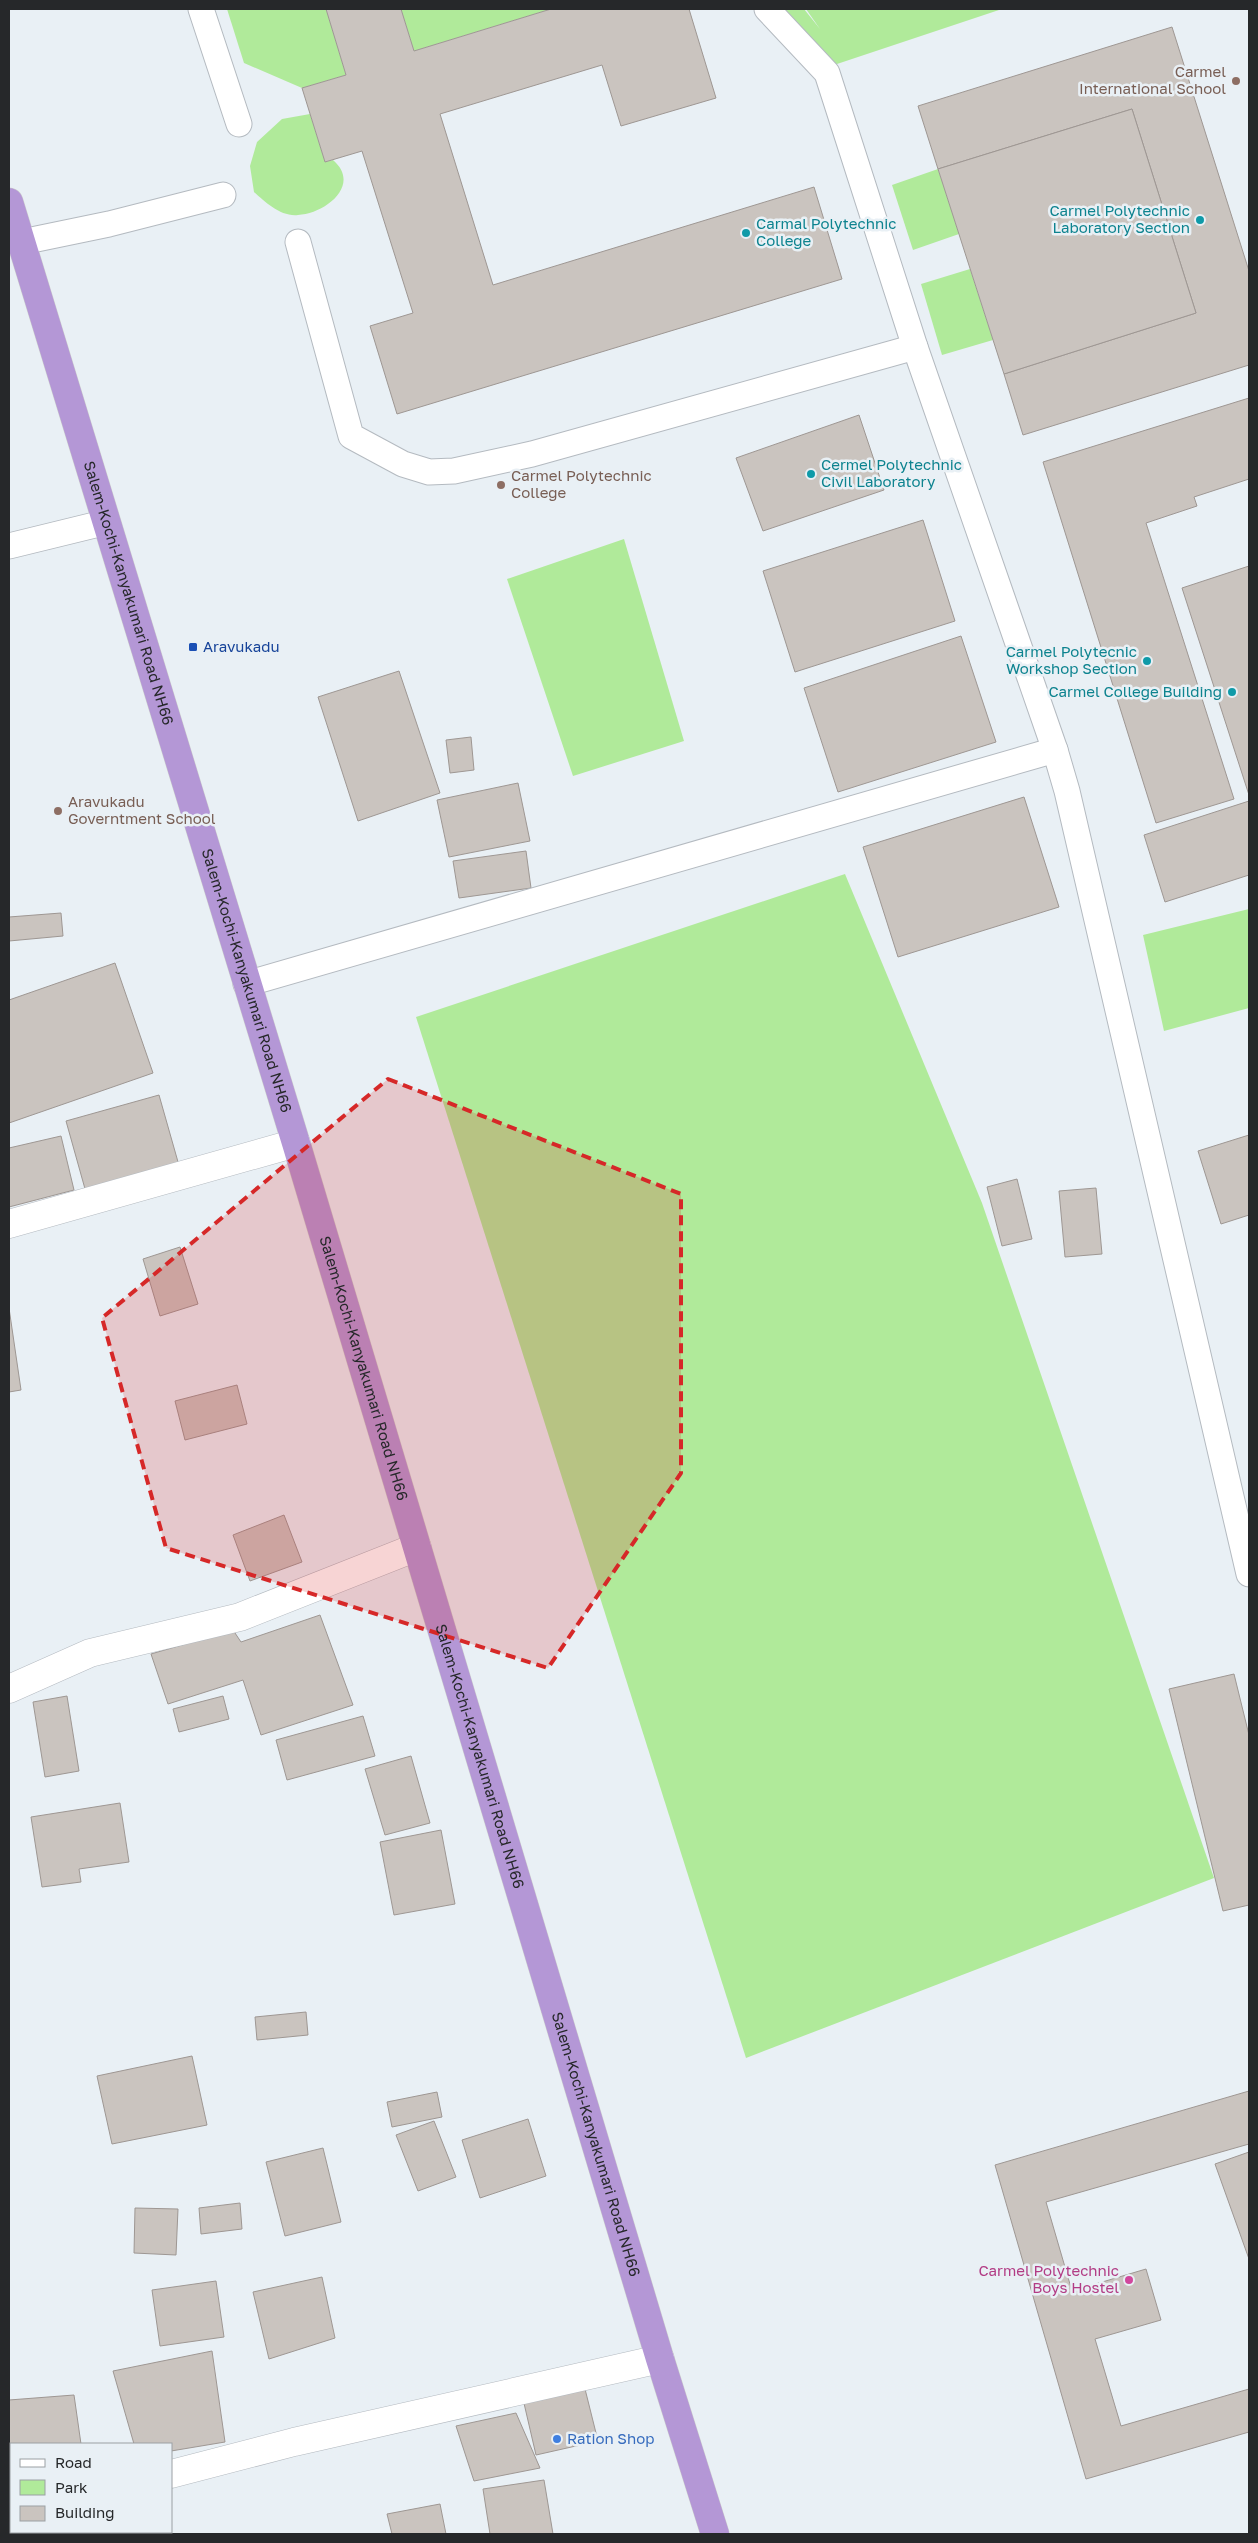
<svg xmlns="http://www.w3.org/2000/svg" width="1258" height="2543" font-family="'Golos Text',sans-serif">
  <rect width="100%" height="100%" fill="#e9f0f5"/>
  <g fill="#b0ea9a">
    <path d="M227,9H326L346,75L302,88L244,63Z"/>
    <path d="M401,9H551L414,51Z"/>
    <path d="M784,9H804L820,29L806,9H1002L831,66Z"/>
    <path d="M310,114L325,162L333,160C362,185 325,214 298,215C281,217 265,202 254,192L250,166L257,142L282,119Z"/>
    <path d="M938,169L959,234L913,250L892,185Z"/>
    <path d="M970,269L993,340L942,355L921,284Z"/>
    <path d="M624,539L684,741L573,776L507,579Z"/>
    <path d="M845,874L982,1203L1214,1878L746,2058L416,1017Z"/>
    <path d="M1249,909V1008L1164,1031L1143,935Z"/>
  </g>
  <g fill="#cac4bf" stroke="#9e9793">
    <path d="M326,9H401L414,51L551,9H689L716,98L621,126L602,65L440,114L493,285L814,187L842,279L397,414L370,326L413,313L362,151L325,162L302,88L346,75Z"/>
    <path d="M1172,27L1249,271V365L1023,435L1004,374L1196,313L1132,109L938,169L918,106Z"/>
    <path d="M1132,109L1196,313L1004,374L938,169Z"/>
    <path d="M1249,398V479L1194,497L1197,506L1146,523L1234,799L1156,823L1043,462Z"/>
    <path d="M859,415L884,490L763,531L736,458Z"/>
    <path d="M923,520L955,621L795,672L763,571Z"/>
    <path d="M1249,566V795L1182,588Z"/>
    <path d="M961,636L996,742L838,792L804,688Z"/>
    <path d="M399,671L440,793L358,821L318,697Z"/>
    <path d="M471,737L474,770L450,773L446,740Z"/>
    <path d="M518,783L530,841L449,857L437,800Z"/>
    <path d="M1024,797L1059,907L898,957L863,847Z"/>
    <path d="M1249,801V875L1165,902L1144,835Z"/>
    <path d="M526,851L531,888L459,898L453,861Z"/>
    <path d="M61,913L63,936L9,941V917Z"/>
    <path d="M115,963L153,1073L9,1123V1000Z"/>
    <path d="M159,1095L180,1169L87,1196L66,1121Z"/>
    <path d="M1249,1135V1215L1221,1224L1198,1151Z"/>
    <path d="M61,1136L74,1190L9,1207V1148Z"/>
    <path d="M1017,1179L1032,1239L1002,1246L987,1187Z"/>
    <path d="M1096,1188L1102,1254L1065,1257L1059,1191Z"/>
    <path d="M180,1247L198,1304L160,1316L143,1259Z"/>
    <path d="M9,1308L21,1390L9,1392Z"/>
    <path d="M237,1385L247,1424L185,1440L175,1401Z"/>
    <path d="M284,1515L302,1562L250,1581L233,1535Z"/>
    <path d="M320,1615L353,1705L261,1735L243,1680L168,1704L151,1654L233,1630L241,1642Z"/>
    <path d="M1234,1674L1249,1735V1905L1223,1911L1169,1689Z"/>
    <path d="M67,1696L79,1771L45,1777L33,1702Z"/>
    <path d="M223,1696L229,1719L179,1732L173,1709Z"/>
    <path d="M363,1716L375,1756L287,1780L276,1740Z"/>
    <path d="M411,1756L430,1823L385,1835L365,1769Z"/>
    <path d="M120,1803L129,1862L79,1869L81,1882L42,1887L31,1817Z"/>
    <path d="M441,1830L455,1904L394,1915L380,1842Z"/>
    <path d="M306,2012L308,2035L257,2040L255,2017Z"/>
    <path d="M192,2056L207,2125L112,2144L97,2076Z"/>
    <path d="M1249,2091V2144L1046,2202L1072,2291L1146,2269L1161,2320L1095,2339L1121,2426L1249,2389V2432L1086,2479L995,2165Z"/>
    <path d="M437,2092L442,2117L392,2127L387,2102Z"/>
    <path d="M528,2119L546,2176L480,2198L462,2140Z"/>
    <path d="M434,2121L456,2177L418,2191L396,2135Z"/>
    <path d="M323,2148L341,2222L285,2236L266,2162Z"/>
    <path d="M1249,2152V2259L1215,2164Z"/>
    <path d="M240,2203L242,2229L201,2234L199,2208Z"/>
    <path d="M135,2208L178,2209L176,2255L134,2253Z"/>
    <path d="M322,2277L335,2338L269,2359L253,2292Z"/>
    <path d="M216,2281L224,2337L160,2346L152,2290Z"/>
    <path d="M212,2351L225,2442L171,2451V2444H134L113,2371Z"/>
    <path d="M584,2385L598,2441L536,2455L523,2399Z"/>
    <path d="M74,2395L81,2444H11V2465L9,2453V2400Z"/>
    <path d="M516,2413L540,2468L474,2481L456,2426Z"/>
    <path d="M544,2480L553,2534H490L483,2489Z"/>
    <path d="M440,2504L446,2534H392L387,2514Z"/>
  </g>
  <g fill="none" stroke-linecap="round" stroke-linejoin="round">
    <defs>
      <g id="service">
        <path d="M201,9L239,124"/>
        <path d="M767,9L827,73L915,347L1055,750L1067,791L1249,1574"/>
        <path d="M22,242L109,224L223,195"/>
        <path d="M298,242L351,436L403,464L429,472L454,471L532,454L915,347"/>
        <path d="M9,546L107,522"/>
        <path d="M246,984L1055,750"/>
      </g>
      <g id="minor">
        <path d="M9,1224L296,1143"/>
        <path d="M9,1689L90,1653L240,1617L417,1547"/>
        <path d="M171,2474L294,2442L660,2359"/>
        <path d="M9,2516L11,2515"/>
      </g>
      <g id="trunk">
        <path id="s1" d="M9,202L296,1143L660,2359L715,2534"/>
      </g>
    </defs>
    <use href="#service" stroke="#b4bac0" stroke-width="27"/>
    <use href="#minor" stroke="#b4bac0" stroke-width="29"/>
    <use href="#trunk" stroke="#cbcbcc" stroke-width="29"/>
    <use href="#service" stroke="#fff" stroke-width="25"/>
    <use href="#minor" stroke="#fff" stroke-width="28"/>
    <use href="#trunk" stroke="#b497d6" stroke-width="28"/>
  </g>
  <path fill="#d62828" fill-opacity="0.2" stroke="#d62828" stroke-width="4" stroke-dasharray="10 6" stroke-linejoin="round" d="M388,1079L681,1194V1473L548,1668L166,1548L102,1318Z"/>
  <g fill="#8d6e63" stroke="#e9f0f5" stroke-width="2">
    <circle cx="1236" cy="81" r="5"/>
    <circle cx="501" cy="485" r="5"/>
    <circle cx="58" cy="811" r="5"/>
  </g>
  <g fill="#0f9aa8" stroke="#e9f0f5" stroke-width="2">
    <circle cx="1200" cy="220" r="5"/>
    <circle cx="746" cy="233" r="5"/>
    <circle cx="811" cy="474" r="5"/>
    <circle cx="1147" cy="661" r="5"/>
    <circle cx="1232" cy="692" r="5"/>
  </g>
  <rect fill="#1a4fb4" stroke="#e9f0f5" stroke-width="2" x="188" y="642" width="10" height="10" rx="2.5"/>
  <circle fill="#d1479c" stroke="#e9f0f5" stroke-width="2" cx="1129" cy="2280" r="5"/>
  <circle fill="#3f7fe0" stroke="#e9f0f5" stroke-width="2" cx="557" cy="2439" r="5"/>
  <g text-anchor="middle" stroke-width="5" stroke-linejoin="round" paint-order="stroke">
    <g font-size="15" fill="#785e54" stroke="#e9f0f5" text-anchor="start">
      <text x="1226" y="77" text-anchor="end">Carmel<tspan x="1226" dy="17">International School</tspan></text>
      <text x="511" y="481">Carmel Polytechnic<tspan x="511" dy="17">College</tspan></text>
      <text x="68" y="807">Aravukadu<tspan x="68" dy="17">Governtment School</tspan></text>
    </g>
    <g font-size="15" fill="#0d838f" stroke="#e9f0f5" text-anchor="end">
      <text x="1190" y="216">Carmel Polytechnic<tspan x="1190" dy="17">Laboratory Section</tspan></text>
      <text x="756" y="229" text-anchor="start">Carmal Polytechnic<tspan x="756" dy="17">College</tspan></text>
      <text x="821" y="470" text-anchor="start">Cermel Polytechnic<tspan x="821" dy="17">Civil Laboratory</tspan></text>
      <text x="1137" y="657">Carmel Polytecnic<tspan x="1137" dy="17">Workshop Section</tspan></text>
      <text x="1222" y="697">Carmel College Building</text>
    </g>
    <g font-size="15" fill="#26282a" stroke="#e9f0f5">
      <text dy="5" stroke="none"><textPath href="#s1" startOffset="409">Salem-Kochi-Kanyakumari Road NH66</textPath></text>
      <text dy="5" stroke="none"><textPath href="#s1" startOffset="814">Salem-Kochi-Kanyakumari Road NH66</textPath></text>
      <text dy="5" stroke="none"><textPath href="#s1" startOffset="1219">Salem-Kochi-Kanyakumari Road NH66</textPath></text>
      <text dy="5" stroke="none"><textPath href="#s1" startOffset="1624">Salem-Kochi-Kanyakumari Road NH66</textPath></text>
      <text dy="5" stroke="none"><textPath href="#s1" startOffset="2029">Salem-Kochi-Kanyakumari Road NH66</textPath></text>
    </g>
    <g font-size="15" fill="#164399" stroke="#e9f0f5" text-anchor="start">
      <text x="203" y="652">Aravukadu</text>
    </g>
    <g font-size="15" fill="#b23c85" stroke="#e9f0f5" text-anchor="end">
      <text x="1119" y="2276">Carmel Polytechnic<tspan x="1119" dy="17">Boys Hostel</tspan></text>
    </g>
    <g font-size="15" fill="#366cbe" stroke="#e9f0f5" text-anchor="start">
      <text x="567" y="2444">Ration Shop</text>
    </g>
  </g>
  <rect width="1258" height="2543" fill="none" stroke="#26282a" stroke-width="20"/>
  <rect x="10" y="2443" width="162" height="90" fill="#e9f0f5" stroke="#9ba0a4"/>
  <rect x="20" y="2459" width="25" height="8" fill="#ffffff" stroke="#9ba0a4"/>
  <text x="55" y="2468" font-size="15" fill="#26282a">Road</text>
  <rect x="20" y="2480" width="25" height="15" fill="#b0ea9a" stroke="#9ba0a4"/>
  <text x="55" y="2493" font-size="15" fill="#26282a">Park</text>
  <rect x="20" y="2506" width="25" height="15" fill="#cac4bf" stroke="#9ba0a4"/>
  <text x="55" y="2518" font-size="15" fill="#26282a">Building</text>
</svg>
